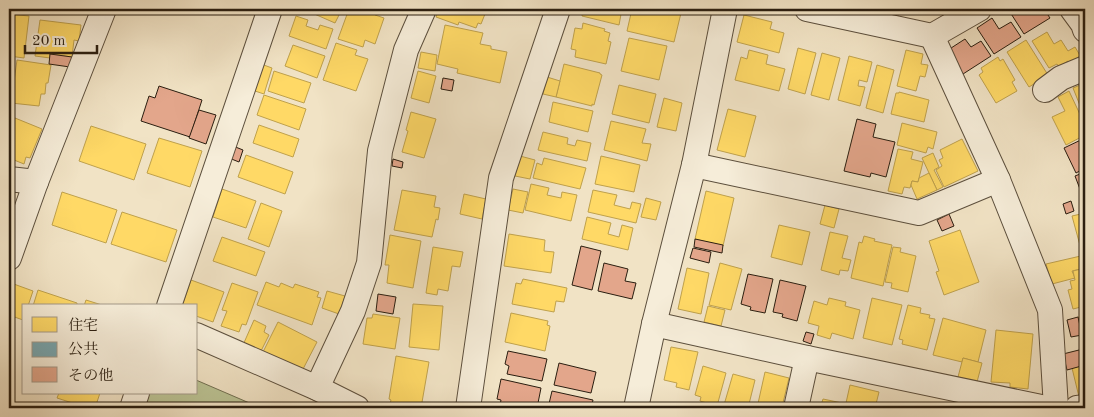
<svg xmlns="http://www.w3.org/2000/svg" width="1094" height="417" font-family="'Old Standard TT','Noto Serif JP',serif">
  <rect width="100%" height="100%" fill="#f1e3c5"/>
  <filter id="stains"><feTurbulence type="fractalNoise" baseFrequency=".004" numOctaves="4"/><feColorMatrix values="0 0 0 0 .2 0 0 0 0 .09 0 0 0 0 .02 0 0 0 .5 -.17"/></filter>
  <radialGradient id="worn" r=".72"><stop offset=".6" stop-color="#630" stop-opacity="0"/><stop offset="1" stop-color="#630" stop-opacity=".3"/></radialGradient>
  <path fill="#bbc394" stroke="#727052" d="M196,380L261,408H140L146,393H196Z"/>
  <g fill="#ffd966" stroke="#bfa14c">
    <path d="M303,9H342L335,23Z"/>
    <path d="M349,9H369L376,11L375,15L384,18L375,44L365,40L363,47L338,39Z"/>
    <path d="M439,9H487L481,24L478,23L476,28L459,22L458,25L436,17Z"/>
    <path d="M583,9H622L619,25L582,16Z"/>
    <path d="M632,9H655L654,12L659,13L660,9H664L681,13L674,42L627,31Z"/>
    <path d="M874,9H901L899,15Z"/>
    <path d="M939,9H955L943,16Z"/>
    <path d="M9,14L29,16L24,58L9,56Z"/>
    <path d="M744,15L772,22L770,29L784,33L779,53L737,42Z"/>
    <path d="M296,16L308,20L306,26L318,30L320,25L333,29L326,49L289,36Z"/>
    <path d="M40,20L81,25L79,41L74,40L72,57L50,54V58L35,56Z"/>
    <path d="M583,23L605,29L604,31L610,33L608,41L611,42L606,64L575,57L576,50L571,49L575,28L582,29Z"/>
    <path d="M445,25L483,33L480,44L491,46V49L507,52L500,83L457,73L458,69L437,64Z"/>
    <path d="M1047,32L1054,44L1061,40L1068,51L1075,47L1081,57L1070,64L1068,61L1059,67L1057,64L1049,68L1032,41Z"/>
    <path d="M629,38L667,46L659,80L621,71Z"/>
    <path d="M1026,40L1048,75L1029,87L1007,52Z"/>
    <path d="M336,43L357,50L355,55L368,59L356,91L323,80Z"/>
    <path d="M293,45L325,56L317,78L285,66Z"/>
    <path d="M798,48L816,53L805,94L788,89Z"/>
    <path d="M749,50L768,55L766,64L785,69L779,91L735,80L741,57L747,59Z"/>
    <path d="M906,50L923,54L921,64L928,65L925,77L920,76L916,91L897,86Z"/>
    <path d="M421,52L437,55L435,71L418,68Z"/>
    <path d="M822,53L840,58L829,100L811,95Z"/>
    <path d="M849,56L872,62L867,82L859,80L858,86L865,87L860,106L838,100Z"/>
    <path d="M998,57L1000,61L1003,59L1015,80L1012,82L1017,91L996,103L979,75L983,72L981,68Z"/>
    <path d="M17,60L51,65L48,83H46L45,94H41L39,106L11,103Z"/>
    <path d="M261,64L272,68L264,94L252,90Z"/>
    <path d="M564,64L600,73V74L602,75L594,105L592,104V106L556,97Z"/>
    <path d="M877,65L894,70L883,113L866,108Z"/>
    <path d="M274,71L311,83L304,103L268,91Z"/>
    <path d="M418,71L436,76L429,103L411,98Z"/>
    <path d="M547,77L560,81L556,97L543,94Z"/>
    <path d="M1085,83V118L1073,88Z"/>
    <path d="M619,85L656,94L649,123L612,114Z"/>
    <path d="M1069,91L1085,125V135L1066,145L1052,117L1065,111L1058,97Z"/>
    <path d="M899,92L929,100L924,122L891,114L896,93H899Z"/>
    <path d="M264,95L306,109L299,130L257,115Z"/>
    <path d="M664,98L682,103L676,131L657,127Z"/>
    <path d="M553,102L593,111L588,132L549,122Z"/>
    <path d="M728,109L756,116L745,157L717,150Z"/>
    <path d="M411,112L436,119L424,158L402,152L408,131L406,130Z"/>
    <path d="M15,118L42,129L30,158L26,157L24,164L9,158V132Z"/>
    <path d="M611,121L646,129L642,143L651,144L647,161L604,150Z"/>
    <path d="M902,123L937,132L933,149L928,147L926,153L897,145Z"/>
    <path d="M259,125L299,139L293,157L253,143Z"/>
    <path d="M91,126L146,144L134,180L79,161Z"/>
    <path d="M543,132L568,138L567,144L575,146L577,140L591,143L587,161L538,150Z"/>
    <path d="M159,138L202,151L190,187L147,173Z"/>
    <path d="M962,139L978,171L944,187L936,170L942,166L939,160L943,158L940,150Z"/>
    <path d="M898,149L913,152L911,159L923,162L918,182L912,181L910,188L904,187L902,194L888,191Z"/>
    <path d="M933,153L939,167L934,170L943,187L937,190L922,158Z"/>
    <path d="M246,155L293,172L285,194L238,177Z"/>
    <path d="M520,156L535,160L530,179L515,176Z"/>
    <path d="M601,156L640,165L634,192L595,184Z"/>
    <path d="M544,158L586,168L580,189L533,178L537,163L542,165Z"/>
    <path d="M929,173L937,190L917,199L911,185L912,181L918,182L919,178Z"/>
    <path d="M531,184L549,188L547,195L561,198L562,192L577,195L571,221L525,210Z"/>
    <path d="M222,189L256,201L246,228L213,217Z"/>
    <path d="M513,189L528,192L523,213L508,210Z"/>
    <path d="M402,190L436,196L434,207L440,208L438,220L436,219L432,237L394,230Z"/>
    <path d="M593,190L617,195L614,205L630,209L632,202L641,204L636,223L588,212Z"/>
    <path d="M706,191L734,198L723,246L695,239Z"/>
    <path d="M62,192L117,210L106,243L52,225Z"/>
    <path d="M464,194L486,199L482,219L460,214Z"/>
    <path d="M646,198L661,202L656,220L641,217Z"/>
    <path d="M261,203L282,211L269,247L248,239Z"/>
    <path d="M825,205L839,209L834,228L820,224Z"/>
    <path d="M122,212L177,230L166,262L111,244Z"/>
    <path d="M1085,213V247L1081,249L1072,216Z"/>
    <path d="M587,217L611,223L608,234L619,237L622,225L633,228L628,250L582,239Z"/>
    <path d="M779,225L810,232L802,265L771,257Z"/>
    <path d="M960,230L979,282L944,295L936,272L939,271L929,241Z"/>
    <path d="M830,232L848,236L842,258L851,260L848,271L840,270L839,275L821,270Z"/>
    <path d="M509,234L545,240L544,251L554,252L551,273L504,266Z"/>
    <path d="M390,235L421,241L413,288L387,283L389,265H385Z"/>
    <path d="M864,236L875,239L874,241L892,245L883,286L851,278L859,242L862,243Z"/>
    <path d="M222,237L265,252L256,276L213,261Z"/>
    <path d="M433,247L463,252L460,267L452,266L448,291L438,289L437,295L426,293Z"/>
    <path d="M893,247L901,248L900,252L916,256L908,292L891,288L892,283L885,282Z"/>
    <path d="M1085,255V268L1072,271L1075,278L1052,284L1046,264Z"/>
    <path d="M720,263L742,269L731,310L709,305Z"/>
    <path d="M687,268L709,273L701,314L678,309Z"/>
    <path d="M1085,268V306L1073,309L1068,290L1072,289L1070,281L1075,280L1073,271Z"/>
    <path d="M523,279L567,288L564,302L556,301L554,312L512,304L516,283L521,284Z"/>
    <path d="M191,280L224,292L213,322L196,316V306H182Z"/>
    <path d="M266,282L279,287L281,283L293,288L295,284L319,292L317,297L321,298L312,325L257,305Z"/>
    <path d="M11,283L33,291L28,306H24L23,320L9,315V289Z"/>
    <path d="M232,283L258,292L246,325L242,324L239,332L221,326L227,311L222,310Z"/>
    <path d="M38,290L77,303V306H33Z"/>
    <path d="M327,291L345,296L339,314L322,308Z"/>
    <path d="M829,298L846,302L845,306L860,310L853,339L832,333L830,339L817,335L819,326L808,323L814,301L827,305Z"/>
    <path d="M872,298L902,305L892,345L863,338Z"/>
    <path d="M86,300L105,306H84Z"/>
    <path d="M413,304L443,306L439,350L409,347Z"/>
    <path d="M908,305L921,308L920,313L930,315L929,318L935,319L927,350L902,344L903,340L899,339Z"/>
    <path d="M708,306L725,310L721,326L704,322Z"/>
    <path d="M511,313L548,321L547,325L550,326L545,351L505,342Z"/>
    <path d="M373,314L400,318L395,349L363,344L367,318H372Z"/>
    <path d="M1085,315V344H1084L1078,317Z"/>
    <path d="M943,318L986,330L978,362L963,358L962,362L933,355Z"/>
    <path d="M254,320L266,326L264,332L269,335L260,353L243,345Z"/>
    <path d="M278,322L317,342L302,371L263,352Z"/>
    <path d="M996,330L1033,334L1028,389L1010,387V383L991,382Z"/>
    <path d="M671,347L698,352L689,390L676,387L677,383L664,380Z"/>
    <path d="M396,356L429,362L421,408H389L391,400L389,399Z"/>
    <path d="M963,358L982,363L977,382L958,377Z"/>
    <path d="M1085,365V399L1080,401L1072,368Z"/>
    <path d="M703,366L726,373L717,406L700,401L701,397L695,395Z"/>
    <path d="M765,372L789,378L782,407L771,404L770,408H757Z"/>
    <path d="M733,374L755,380L748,408H733L724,405Z"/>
    <path d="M850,385L879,392L875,408H870L846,403Z"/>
    <path d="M59,393H100L95,408H88L57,398Z"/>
    <path d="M823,399L842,403L841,408H820Z"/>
  </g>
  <path fill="#76a5af" stroke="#5f7c7f" d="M282,404L283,408H268Z"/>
  <g fill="#e3a68b" stroke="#2a1e10">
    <path d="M1008,9H1029L1030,10L1032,9H1044L1050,18L1024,34Z"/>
    <path d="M992,18L999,29L1011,22L1021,37L994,54L977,28Z"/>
    <path d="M965,39L971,47L981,41L991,56L963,74L948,50Z"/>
    <path d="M50,54L72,57L70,67L49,64Z"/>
    <path d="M443,78L454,80L452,91L441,89Z"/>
    <path d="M159,86L202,100L190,137L141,121L149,96L155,98Z"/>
    <path d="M199,110L216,115L206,144L189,138Z"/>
    <path d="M857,119L876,124L873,137L895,142L886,177L871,173L870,177L844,171Z"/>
    <path d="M1085,138V168L1076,173L1064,148Z"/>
    <path d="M233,146L243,150L239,162L229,158Z"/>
    <path d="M393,159L403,162L402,168L392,166Z"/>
    <path d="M1085,172V196L1083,197L1075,176Z"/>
    <path d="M1071,201L1074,211L1066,214L1063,204Z"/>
    <path d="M949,214L954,226L942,231L937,220Z"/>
    <path d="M695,239L723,245L722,253L694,247Z"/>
    <path d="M581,246L601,251L592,290L572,285Z"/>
    <path d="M693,248L711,252L709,263L690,258Z"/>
    <path d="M604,263L628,269L625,281L636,283L632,299L598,291Z"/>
    <path d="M748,274L773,279L765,313L750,310L751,307L741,304Z"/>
    <path d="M780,280L806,286L797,321L782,317L783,314L773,312Z"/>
    <path d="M378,294L396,297L393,314L376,311Z"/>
    <path d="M1078,317L1082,335L1071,337L1067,320Z"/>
    <path d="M806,332L814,334L811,344L803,341Z"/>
    <path d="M1083,349L1085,356V365L1067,370L1063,354Z"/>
    <path d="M508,351L547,359L542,381L507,374L509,366L505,364Z"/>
    <path d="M559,363L596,372L591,393L554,385Z"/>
    <path d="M501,379L541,388L537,408L523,406V408H516L500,405L501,400L497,399Z"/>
    <path d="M552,391L593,400L591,408H548Z"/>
    <path d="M480,404L503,408H479Z"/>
  </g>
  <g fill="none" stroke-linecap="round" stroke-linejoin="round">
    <defs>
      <g id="minor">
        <path d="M807,9L932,36L979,9"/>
        <path d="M1072,9L1083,24L1085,30"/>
        <path d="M932,36L998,180L1050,310L1056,408"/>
        <path d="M1045,90L1061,78L1085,68"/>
        <path d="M694,165L919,213L998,180"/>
        <path d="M9,179L36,182"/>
        <path d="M9,258L36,182L104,9"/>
        <path d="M169,306L270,9"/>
        <path d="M654,324L807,358L1046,408"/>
        <path d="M196,335L317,388L357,408"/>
        <path d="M317,388L353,311L369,263L380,151L406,50L424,9"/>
        <path d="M132,408L137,393"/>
        <path d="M468,408L501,178L558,9"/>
        <path d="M636,408L654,324L694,165L725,9"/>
        <path d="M796,408L807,358"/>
        <path d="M1077,408L1085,407"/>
      </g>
    </defs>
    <use href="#minor" stroke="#5c4f3d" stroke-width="26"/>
    <use href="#minor" stroke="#f6edd9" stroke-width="24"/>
  </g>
  <rect width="1094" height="417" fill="none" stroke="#f1e3c5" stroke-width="30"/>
  <rect x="10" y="10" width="1074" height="397" fill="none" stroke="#2a1e10" stroke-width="2.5"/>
  <rect x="15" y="15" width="1064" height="387" fill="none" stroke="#2a1e10"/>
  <rect x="22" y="304" width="175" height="90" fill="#f6edd9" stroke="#a49a89"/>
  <rect x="32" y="317" width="25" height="15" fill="#ffd966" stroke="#a49a89"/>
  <text x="68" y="330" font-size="15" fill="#2a1e10">住宅</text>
  <rect x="32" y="342" width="25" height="15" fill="#76a5af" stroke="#a49a89"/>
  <text x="68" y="354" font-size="15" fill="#2a1e10">公共</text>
  <rect x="32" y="367" width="25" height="15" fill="#e3a68b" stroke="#a49a89"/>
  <text x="68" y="380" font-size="15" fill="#2a1e10">その他</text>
  <path d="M25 45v8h72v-8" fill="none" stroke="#2a1e10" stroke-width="2.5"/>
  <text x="32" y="45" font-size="15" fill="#2a1e10" stroke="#f6edd9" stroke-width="4" paint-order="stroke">20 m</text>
  <rect width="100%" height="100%" filter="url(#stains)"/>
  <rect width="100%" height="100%" fill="url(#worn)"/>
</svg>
